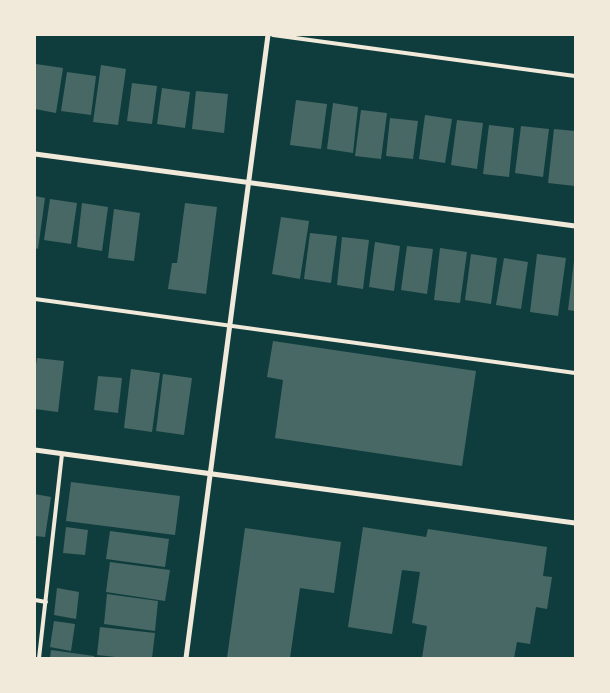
<svg xmlns="http://www.w3.org/2000/svg" width="610" height="693" font-family="'Nunito Sans',sans-serif">
  <rect width="100%" height="100%" fill="#0f3d3e"/>
  <g fill="#486865">
    <path d="M36,64L63,68L56,113L35,109Z"/>
    <path d="M101,65L126,69L118,125L93,122Z"/>
    <path d="M67,72L96,76L91,115L61,111Z"/>
    <path d="M132,83L157,86L152,124L127,121Z"/>
    <path d="M162,88L190,92L185,128L157,124Z"/>
    <path d="M196,91L228,94L224,133L192,129Z"/>
    <path d="M296,100L327,104L321,149L290,145Z"/>
    <path d="M333,103L358,107L353,153L327,149Z"/>
    <path d="M361,110L387,113L381,159L355,156Z"/>
    <path d="M425,115L452,119L445,163L419,159Z"/>
    <path d="M390,118L418,121L413,159L386,156Z"/>
    <path d="M457,120L483,123L477,169L451,165Z"/>
    <path d="M489,125L514,128L509,177L483,174Z"/>
    <path d="M521,126L549,129L543,177L515,173Z"/>
    <path d="M554,129L575,131V186L548,183Z"/>
    <path d="M35,196L45,198L38,249L35,248Z"/>
    <path d="M50,199L77,203L71,244L44,240Z"/>
    <path d="M82,203L108,207L102,251L77,247Z"/>
    <path d="M185,203L217,207L206,294L168,289L172,263H177Z"/>
    <path d="M114,209L140,213L134,261L108,258Z"/>
    <path d="M281,217L309,221L300,279L272,274Z"/>
    <path d="M310,233L337,236L331,283L304,279Z"/>
    <path d="M342,237L369,240L363,289L337,285Z"/>
    <path d="M375,242L400,246L394,291L369,287Z"/>
    <path d="M407,246L433,249L427,294L401,290Z"/>
    <path d="M440,248L467,252L460,303L434,300Z"/>
    <path d="M471,254L497,258L491,304L465,300Z"/>
    <path d="M537,254L566,258L558,316L530,312Z"/>
    <path d="M504,258L528,262L521,309L496,305Z"/>
    <path d="M574,261H575V311L568,310Z"/>
    <path d="M273,341L476,371L462,466L275,438L283,380L267,377Z"/>
    <path d="M37,358L64,361L58,412L35,409V372Z"/>
    <path d="M131,369L160,373L152,432L124,428Z"/>
    <path d="M163,374L192,378L184,435L156,431Z"/>
    <path d="M98,376L122,378L118,413L94,410Z"/>
    <path d="M71,482L180,496L175,535L66,521Z"/>
    <path d="M35,494L51,497L45,537L35,536Z"/>
    <path d="M66,527L88,530L85,555L63,553Z"/>
    <path d="M363,527L426,537L428,529L547,547L543,576L552,577L547,609L536,607L530,644L517,642L514,658H422L427,626L412,623L420,572L402,570L392,634L348,627Z"/>
    <path d="M245,528L341,542L334,593L300,588L290,658H227Z"/>
    <path d="M110,531L169,539L165,567L106,559Z"/>
    <path d="M110,562L170,570L165,601L106,592Z"/>
    <path d="M57,588L79,592L76,619L54,615Z"/>
    <path d="M107,594L158,601L155,631L104,624Z"/>
    <path d="M54,621L75,624L71,651L50,647Z"/>
    <path d="M100,627L155,633L152,658H125L97,655Z"/>
    <path d="M51,650L94,656V658H50Z"/>
  </g>
  <g fill="none" stroke-linecap="round" stroke-linejoin="round">
    <g stroke="#f1e9da" stroke-width="4">
      <path d="M273,35L575,76"/>
      <path d="M35,299L575,373"/>
      <path d="M35,600L46,602"/>
      <path d="M39,658L62,454"/>
    </g>
    <g stroke="#f1e9da" stroke-width="5">
      <path d="M35,154L575,226"/>
      <path d="M35,450L575,523"/>
      <path d="M186,658L268,35"/>
    </g>
  </g>
  <rect width="610" height="693" fill="none" stroke="#f1e9da" stroke-width="72"/>
</svg>
